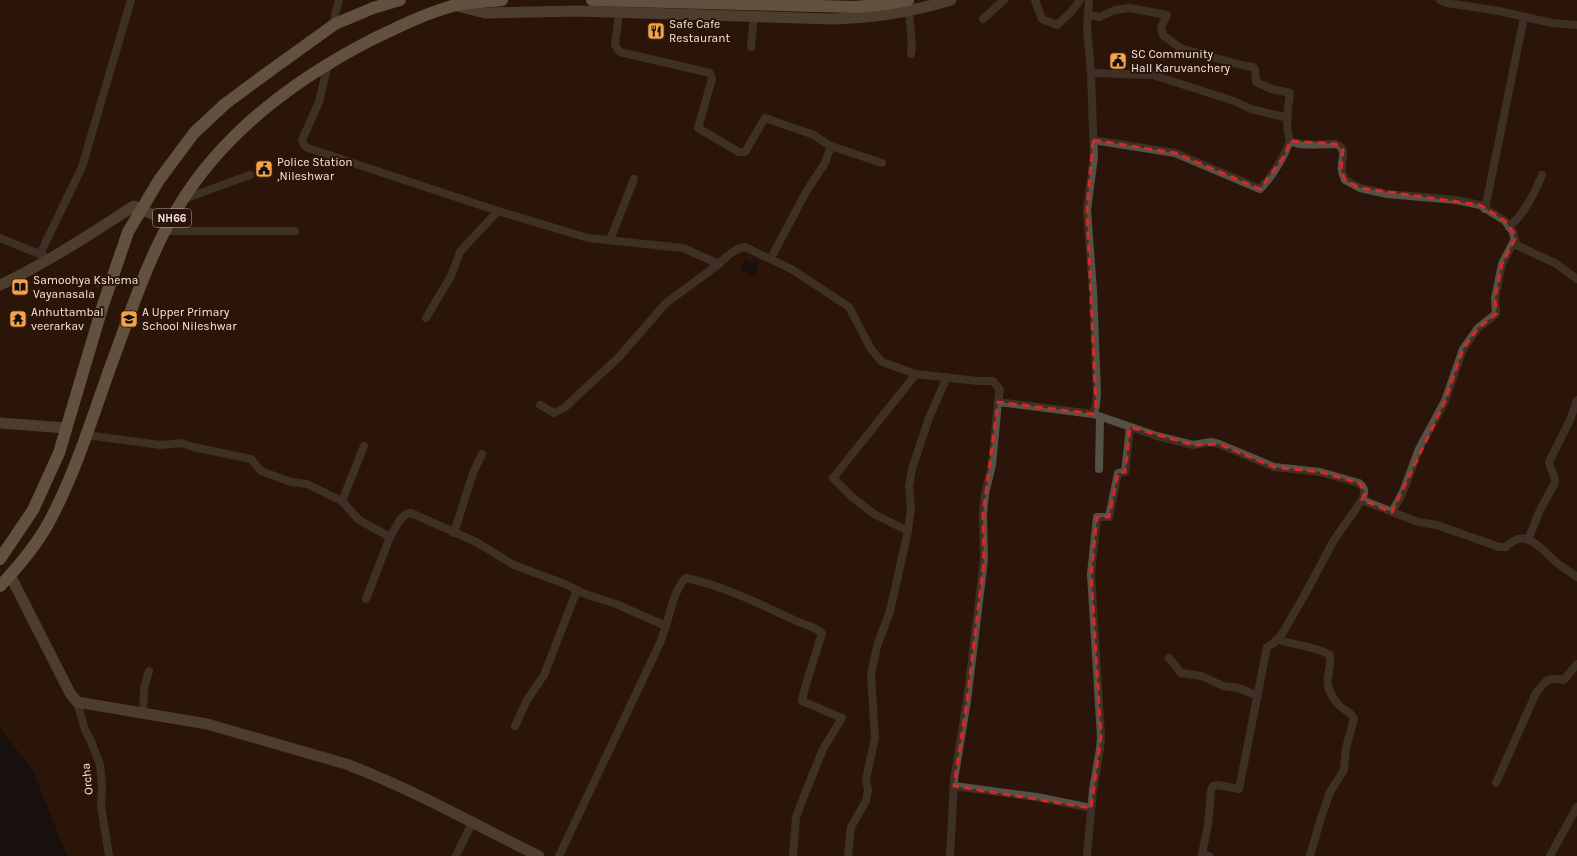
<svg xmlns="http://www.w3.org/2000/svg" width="1577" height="856" font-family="Karla,sans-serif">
  <rect width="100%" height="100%" fill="#2b150a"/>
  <g fill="#000911">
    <path d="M745,259L753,264L757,259C760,267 757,271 753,277L740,270Z"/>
    <path d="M0,728L32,769L67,856H0Z"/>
  </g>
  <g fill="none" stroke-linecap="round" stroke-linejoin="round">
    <g stroke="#545145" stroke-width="8">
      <path d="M1035,0L1042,19L1057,25L1072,11L1080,0"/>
      <path d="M1089,0L1087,28L1091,73L1094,157L1087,210L1093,290L1097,393L1096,406L1093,414"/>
      <path d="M1440,0L1447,3L1499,11L1552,23L1577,25"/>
      <path d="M909,12L912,46L911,54"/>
      <path d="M619,13L615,45L620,52L710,73L712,79L698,128L739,152H745L765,118L814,135L827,144L840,149L882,163"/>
      <path d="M1089,15L1100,17L1115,10L1130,8L1167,15L1161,27L1163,35L1180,48L1241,65L1253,67L1255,70L1256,82L1272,89L1290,93C1288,107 1285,127 1290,141C1303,147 1322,144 1336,144C1349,149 1340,161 1342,170C1342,174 1344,177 1345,180L1360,188L1387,194L1456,200L1480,205L1505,221L1513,232L1516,245L1555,263L1577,279"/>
      <path d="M983,19L1004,0"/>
      <path d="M335,24V15L339,0"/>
      <path d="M751,47L754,16"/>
      <path d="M330,64L326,72L319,102L302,140L304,145L308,148L498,211L588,238L683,248L719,264C726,257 734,249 745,247L793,270L849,307L871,349L882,362L916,374L978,381H993L1000,390L998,402L1093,414L1157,436L1193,445L1211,442L1219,444L1274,467L1320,472L1359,483C1366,489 1365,492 1362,500L1418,522L1437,525L1499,547H1506C1526,526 1541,549 1556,562C1562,567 1570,572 1577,577"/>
      <path d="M1091,73L1153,75L1234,101L1251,109L1288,118"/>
      <path d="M1093,140L1175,153L1260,189C1273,176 1283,158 1290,141"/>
      <path d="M184,199L250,175"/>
      <path d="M1485,209L1524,17"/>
      <path d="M1509,227C1525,213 1534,194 1542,175"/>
      <path d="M165,231H295"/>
      <path d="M0,238L44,256"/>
      <path d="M610,240L634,179"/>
      <path d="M40,254L82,167L131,0"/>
      <path d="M771,258L806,192L825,163L831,146"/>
      <path d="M426,318L451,276L460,252L467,244L498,211"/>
      <path d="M540,405L554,413L564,408L618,358L666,303L719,264"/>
      <path d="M86,435L161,445L181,443L193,447L251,459L261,471L291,482L307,484L342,501L359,520L390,537C395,530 401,512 411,513L476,542L514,565L565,584L585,594L616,604L666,626L660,643L559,856"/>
      <path d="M1099,469L1100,417"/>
      <path d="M342,501L364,446"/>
      <path d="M1392,512L1403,492L1419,449L1445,401L1463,349L1478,328L1496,314L1495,298L1502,264L1515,239"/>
      <path d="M908,531L874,514L852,497L833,478L916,374"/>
      <path d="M454,533L473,473L482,454"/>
      <path d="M1528,540L1540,510L1555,483C1556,475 1550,470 1549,462L1570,420L1577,400"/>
      <path d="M366,599L390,537"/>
      <path d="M666,626C670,612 675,588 686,578C723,586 758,603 792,619C802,624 814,626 822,633L804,691L802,701L842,718L823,749L802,801L796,817L793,856"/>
      <path d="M1278,640C1295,645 1314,646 1330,655C1332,665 1326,676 1328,686C1330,694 1335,701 1341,707C1346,711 1352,713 1354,719L1346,748L1344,770L1330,792L1320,821L1310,856"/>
      <path d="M1169,658L1181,673L1202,676L1223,686L1239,688L1258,696"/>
      <path d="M77,702L85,730L91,741L100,765L102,786L101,806L109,856"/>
      <path d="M143,713L144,688L149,671"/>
      <path d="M515,726L527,700L544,675L577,590"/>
      <path d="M1496,783L1536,693C1546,680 1548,677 1564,680L1577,664"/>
      <path d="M954,786L1037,797L1091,808"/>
      <path d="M456,856L472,823"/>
      <path d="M848,856L851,827L866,801L868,790L866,779L875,738L871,675L877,646L890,611L908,531L911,507L909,486L912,469L929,418L947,377"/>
      <path d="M950,856L954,780L967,701L984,560L983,515L985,494L992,465L998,402"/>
      <path d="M1087,856L1093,790L1100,749L1101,737L1091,574L1097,517H1109L1118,473L1125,472L1130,427"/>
      <path d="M1209,856L1202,854L1208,825L1211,791L1213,786L1218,785L1239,789L1267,647L1274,643L1282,634L1304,596L1334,540L1362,500"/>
      <path d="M1550,856L1577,807"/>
    </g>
    <g stroke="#746e5c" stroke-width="11">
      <path d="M458,6L485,13L577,11L832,19C873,18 912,12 951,0"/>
      <path d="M0,285C47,263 90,234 134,206L170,222"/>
      <path d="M0,423L66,428"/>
      <path d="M10,575L70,693L77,702L207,724L346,764C413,789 475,825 539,856"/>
    </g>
    <g stroke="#a39a7e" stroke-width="12">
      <path d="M592,0L855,7L886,4L908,0"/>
      <path d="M0,559L33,510L59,453L102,308L128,232L159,180L194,133L225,104L256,81L335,24L373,8L400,0"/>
      <path d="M0,586C18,567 35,547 48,524C78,469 95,407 117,349C134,302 151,252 177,209C222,133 295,79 373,39C398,27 422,15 449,7C465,2 484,2 502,0"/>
    </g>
  </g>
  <path d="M0 0H1577V856H0ZM1093,140L1175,153L1260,189L1285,155L1290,141L1336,144L1343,150L1341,170L1345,180L1360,188L1480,205L1505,221L1513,232L1515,239L1502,264L1495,298L1496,314L1478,328L1463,349L1445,401L1392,512L1362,500L1365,492L1359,483L1320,472L1274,467L1219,444L1193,445L1130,427L1125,472L1118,473L1109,517H1097L1091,574L1101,737L1091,808L954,786L967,701L984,560L983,515L998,402L1093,414L1096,406L1087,210Z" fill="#2b150a" fill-opacity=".55" fill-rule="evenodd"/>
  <path fill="none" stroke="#d62828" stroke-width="3" stroke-dasharray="8 5" stroke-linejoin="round" d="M1093,140L1175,153L1260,189L1285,155L1290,141L1336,144L1343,150L1341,170L1345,180L1360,188L1480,205L1505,221L1513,232L1515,239L1502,264L1495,298L1496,314L1478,328L1463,349L1445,401L1392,512L1362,500L1365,492L1359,483L1320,472L1274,467L1219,444L1193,445L1130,427L1125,472L1118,473L1109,517H1097L1091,574L1101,737L1091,808L954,786L967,701L984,560L983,515L998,402L1093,414L1096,406L1087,210Z"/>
  <defs>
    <symbol id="restaurant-square" viewBox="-11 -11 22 22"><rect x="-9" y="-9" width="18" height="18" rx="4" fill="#f6a248" stroke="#2b150a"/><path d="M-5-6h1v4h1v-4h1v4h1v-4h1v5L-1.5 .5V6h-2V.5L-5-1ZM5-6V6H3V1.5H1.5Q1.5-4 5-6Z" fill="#111"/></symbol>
    <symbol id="civic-square" viewBox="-11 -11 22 22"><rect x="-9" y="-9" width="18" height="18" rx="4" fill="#f6a248" stroke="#2b150a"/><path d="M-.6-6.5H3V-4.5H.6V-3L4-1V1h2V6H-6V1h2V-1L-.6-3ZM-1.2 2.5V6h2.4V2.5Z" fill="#111"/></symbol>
    <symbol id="library-square" viewBox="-11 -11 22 22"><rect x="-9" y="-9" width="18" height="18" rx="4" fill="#f6a248" stroke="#2b150a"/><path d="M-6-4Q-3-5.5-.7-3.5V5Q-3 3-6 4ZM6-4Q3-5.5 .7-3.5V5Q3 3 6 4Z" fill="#111"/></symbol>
    <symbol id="temple-square" viewBox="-11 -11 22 22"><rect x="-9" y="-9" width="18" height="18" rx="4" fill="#f6a248" stroke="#2b150a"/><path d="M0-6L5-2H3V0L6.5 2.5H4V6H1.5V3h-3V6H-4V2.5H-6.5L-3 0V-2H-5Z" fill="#111"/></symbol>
    <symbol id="school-square" viewBox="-11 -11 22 22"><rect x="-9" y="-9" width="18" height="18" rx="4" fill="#f6a248" stroke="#2b150a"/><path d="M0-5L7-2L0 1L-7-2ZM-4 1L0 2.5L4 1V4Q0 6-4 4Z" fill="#111"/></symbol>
  </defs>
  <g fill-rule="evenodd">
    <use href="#restaurant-square" x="646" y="21" width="20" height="20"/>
    <use href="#civic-square" x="1108" y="51" width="20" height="20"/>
    <use href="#civic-square" x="254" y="159" width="20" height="20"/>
    <use href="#library-square" x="10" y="277" width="20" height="20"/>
    <use href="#temple-square" x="8" y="309" width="20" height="20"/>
    <use href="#school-square" x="119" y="309" width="20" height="20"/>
  </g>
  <g text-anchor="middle" stroke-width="4" stroke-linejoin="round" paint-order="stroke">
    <rect fill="#2b150a" stroke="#baa8a0" stroke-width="1" x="153" y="209" width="38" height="18" rx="3"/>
    <g font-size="11" font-weight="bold" fill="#f8e7e0">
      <text x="172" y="222">NH66</text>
    </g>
    <g font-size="12" fill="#f8e7e0" stroke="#2b150a" text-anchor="start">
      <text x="669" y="28">Safe Cafe<tspan x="669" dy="14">Restaurant</tspan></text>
      <text x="1131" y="58">SC Community<tspan x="1131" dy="14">Hall Karuvanchery</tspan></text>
      <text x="277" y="166">Police Station<tspan x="277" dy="14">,Nileshwar</tspan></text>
      <text x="33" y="284">Samoohya Kshema<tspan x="33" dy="14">Vayanasala</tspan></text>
      <text x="31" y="316">Anhuttambal<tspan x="31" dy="14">veerarkav</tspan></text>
      <text x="142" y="316">A Upper Primary<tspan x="142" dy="14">School Nileshwar</tspan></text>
    </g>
    <g font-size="12" fill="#f8e7e0" stroke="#2b150a">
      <text transform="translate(87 779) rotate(-96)" y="4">Orcha</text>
    </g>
  </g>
</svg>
